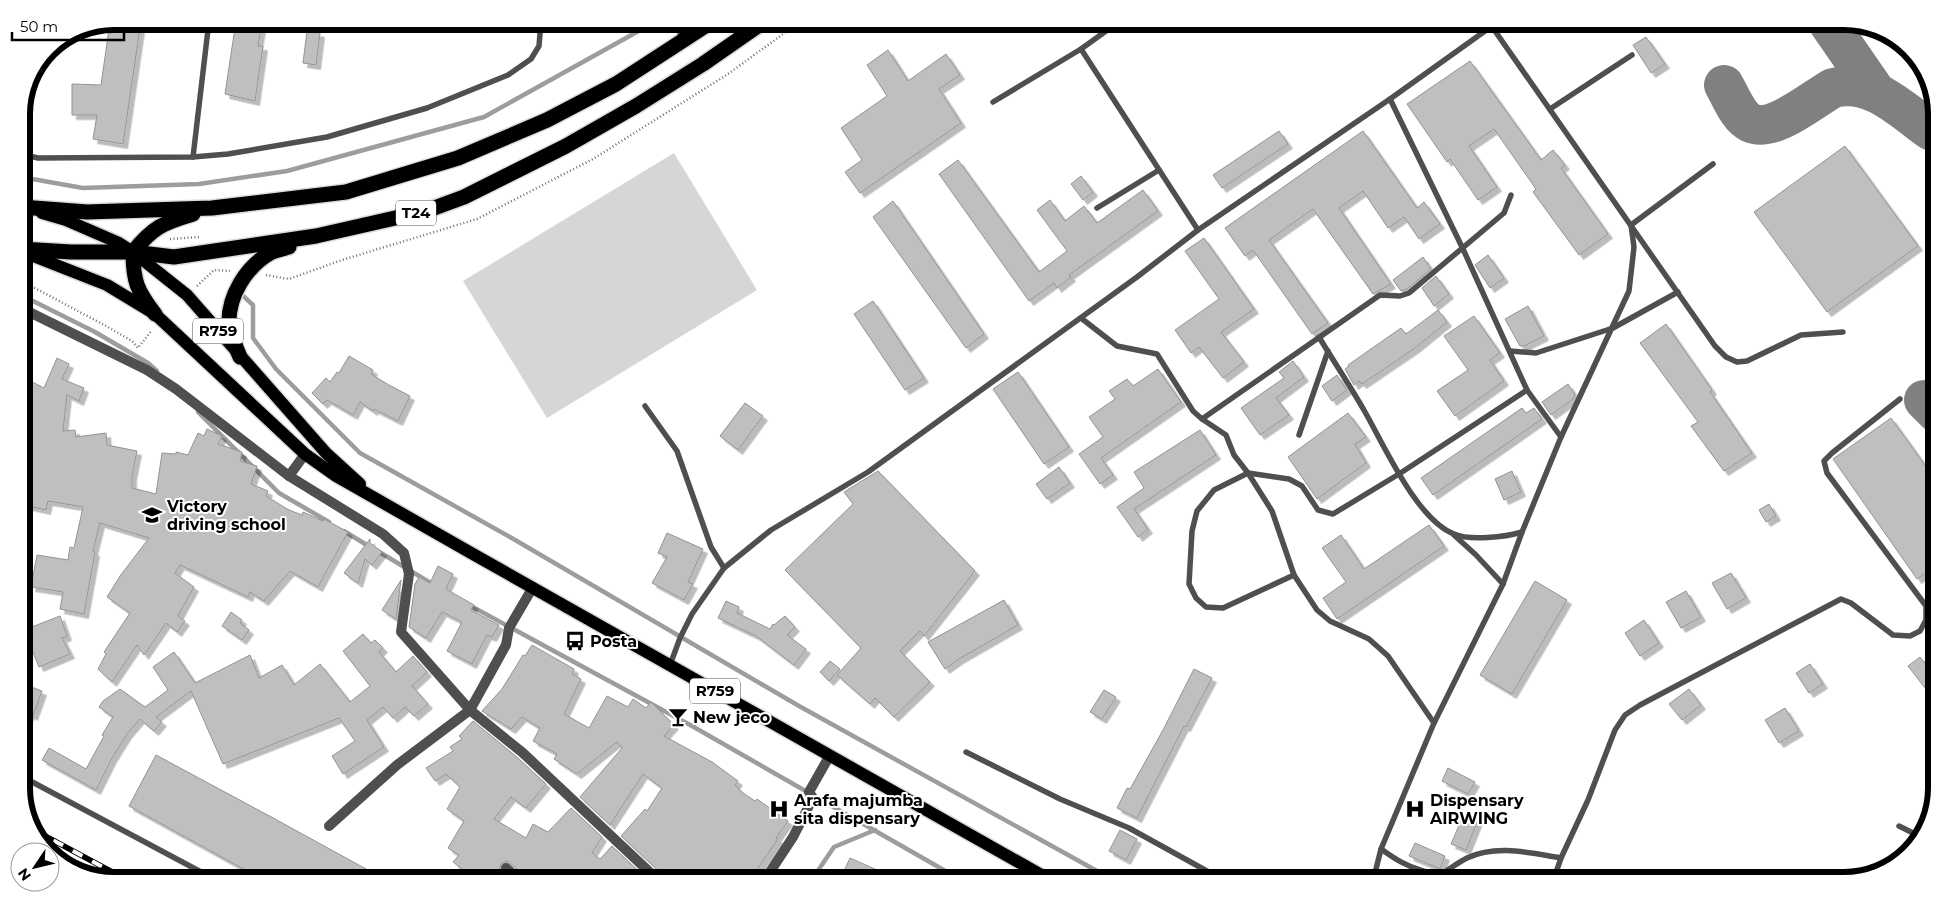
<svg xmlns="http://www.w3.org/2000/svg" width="1958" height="902" font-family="Montserrat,sans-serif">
  <defs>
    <filter id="shadow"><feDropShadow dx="4.5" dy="4.5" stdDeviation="0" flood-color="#0004"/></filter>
  </defs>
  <rect width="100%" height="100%" fill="#fff"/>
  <path fill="#d6d6d6" d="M674,153L757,290L547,418L463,281Z"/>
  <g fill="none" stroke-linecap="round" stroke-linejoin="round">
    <g stroke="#9d9d9d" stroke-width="4.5">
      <path d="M21,177L83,188L199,184L287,171L484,117L653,23"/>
      <path d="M241,294L253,305V338L276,369L360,453L510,537L799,706L1115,881"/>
      <path d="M21,295L95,332L148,363L157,371"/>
      <path d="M198,412L279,493L329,522"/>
      <path d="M344,531L370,547"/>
      <path d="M376,550L434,585"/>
      <path d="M469,605L692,726L963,881"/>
      <path d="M817,881V872L834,847L875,830"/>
    </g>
    <g stroke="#808080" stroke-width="40">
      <path d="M1827,21L1876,92"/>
      <path d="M1724,85C1731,97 1738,117 1751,123C1774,133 1813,99 1833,88C1871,78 1902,110 1930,130L1937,133"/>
      <path d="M1924,400L1937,413"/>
    </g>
  </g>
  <g fill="#bfbfbf" stroke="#939393" filter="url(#shadow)">
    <path d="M141,21L123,144L93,139L97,115H72V84L101,85L110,22Z"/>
    <path d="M236,21H262L258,46H263L255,101L225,94Z"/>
    <path d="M307,31L320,33L316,65L303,63Z"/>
    <path d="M1646,37L1665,64L1651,73L1633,45Z"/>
    <path d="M888,50L908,81L946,54L960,75L939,89L961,123L860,193L845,172L862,160L841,128L887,96L867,65Z"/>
    <path d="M1470,61L1541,160L1553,150L1565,165L1561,168L1608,234L1579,255L1533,192L1536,189L1494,129L1469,146L1497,187L1478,200L1450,159L1447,162L1407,104Z"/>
    <path d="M1279,131L1288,144L1222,188L1213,175Z"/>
    <path d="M1363,131L1417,208L1424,202L1440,224L1419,239L1404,217L1388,228L1363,191L1339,208L1391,284L1373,294L1313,209L1269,240L1328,323L1312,334L1253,250L1245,256L1225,228Z"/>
    <path d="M1845,146L1918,246L1827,312L1754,212Z"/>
    <path d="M958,160L1039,272L1067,251L1037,210L1050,200L1065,221L1084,206L1097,223L1143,190L1158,211L1069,275L1071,277L1057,288L1054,283L1029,301L939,174Z"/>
    <path d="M1081,176L1093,192L1083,200L1071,184Z"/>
    <path d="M893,201L984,334L966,348L873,217Z"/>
    <path d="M1204,238L1254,309L1221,332L1244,362L1223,378L1199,347L1191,353L1175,330L1219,299L1185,251Z"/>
    <path d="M1488,255L1504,278L1490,288L1475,265Z"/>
    <path d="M1423,257L1431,269L1407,289L1401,291L1393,280Z"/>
    <path d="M1436,276L1449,294L1434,306L1422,288Z"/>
    <path d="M873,301L924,378L905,390L854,314Z"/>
    <path d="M1528,306L1544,336L1524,346H1520L1505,319Z"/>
    <path d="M1438,310L1447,322L1415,348L1362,384L1359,381L1354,385L1345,369L1349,366L1348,365L1401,328L1406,334Z"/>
    <path d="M1474,316L1500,353L1490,360L1504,381L1455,416L1437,391L1468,370L1444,336Z"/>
    <path d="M1666,324L1712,390L1710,392L1752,453L1724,471L1691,426L1698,422L1640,343Z"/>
    <path d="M349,356L373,370L371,374L389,385L410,396L398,421L374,409L373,411L360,402L353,415L327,400L323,404L312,393L326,378L330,382L337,372L339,373Z"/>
    <path d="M57,358L69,364L62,379L84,388L79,401L67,395L63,431L75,430L76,437L106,433L107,445L137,451L132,476V488L156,494L162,453L176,454V452L188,455L198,433L204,436L207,429L222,436L218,444L242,452L240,461L257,466L251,484L268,491L266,496L289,510L302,515L303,512L323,521L324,519L348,532L318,587L290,571L264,601L250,592L248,597L180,565L175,573L194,587L178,616L185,621L177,632L166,623L144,655L137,645L112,682L98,669L106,654L104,652L130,613L107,597L120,576L149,538L100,523L93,551L95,552L84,614L60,609L63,592L31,587L37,555L68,560L70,547L74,548L83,507L48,501L46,510L28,506L32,485H23L21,376L44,388Z"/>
    <path d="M1293,361L1304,377L1276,398L1289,415L1260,435L1241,408L1284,378L1279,372Z"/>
    <path d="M1158,369L1181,402L1101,458L1113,475L1100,484L1079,454L1103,437L1089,417L1115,399L1109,391L1127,379L1133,386Z"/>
    <path d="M1018,372L1069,447L1044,464L993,389Z"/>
    <path d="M1337,375L1347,390L1332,401L1322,386Z"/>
    <path d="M1568,384L1575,395L1573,399L1551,415L1542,402Z"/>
    <path d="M745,403L763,416L738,450L720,436Z"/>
    <path d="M1522,408L1526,413L1534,408L1542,419L1433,495L1421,478Z"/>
    <path d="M1348,413L1366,437L1355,444L1366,463L1317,499L1288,457Z"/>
    <path d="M1891,418L1937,482V566L1917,579L1833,459Z"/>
    <path d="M1200,430L1216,455L1134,509L1148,529L1138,537L1117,507L1144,488L1134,472Z"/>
    <path d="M1059,467L1070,483L1047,499L1036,484Z"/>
    <path d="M878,471L975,571L924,636L920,631L900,651L930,682L894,717L875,698L870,704L837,675L861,648L785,570L853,504L844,492Z"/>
    <path d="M1512,471L1521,492L1504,500L1495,479Z"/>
    <path d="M1769,504L1776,516L1766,522L1759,510Z"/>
    <path d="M1429,525L1444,546L1337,619L1323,598L1346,582L1322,548L1341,535L1364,569Z"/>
    <path d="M667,533L703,549L688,582L693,584L684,600L652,583L667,557L658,553Z"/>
    <path d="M370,539V543L382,552L372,565L365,559L358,583L344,573Z"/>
    <path d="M438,566L453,574L446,589L474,605L471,610L499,625L492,637L487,635L472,664L447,651L462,622L442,612L426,638L409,627L415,584L419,577L430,583Z"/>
    <path d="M1731,573L1746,598L1727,609L1712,583Z"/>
    <path d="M401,580L396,619L382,610Z"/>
    <path d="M1535,581L1567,600L1512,694L1480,675Z"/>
    <path d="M1686,591L1701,617L1681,628L1666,602Z"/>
    <path d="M1004,600L1018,625L959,659L945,669L928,642Z"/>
    <path d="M726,601L739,607L737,613L770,629L773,624L774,625L785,616L795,627L787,635L806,649L794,665L756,636L718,618Z"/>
    <path d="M231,612L242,620L240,623L249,630L242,640L222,626Z"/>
    <path d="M60,616L67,636L62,638L70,654L39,667L24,630Z"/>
    <path d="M1644,620L1659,643L1640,656L1625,633Z"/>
    <path d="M363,634L371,643L375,640L383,648L379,652L396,672L413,656L427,672L412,686L428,704L414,716L405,707L393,718L383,707L367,720L384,747L343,774L332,756L355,741L339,718L223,764L191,691L156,717L162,722L154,731L140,719L127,734L112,758L96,790L42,760L49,748L86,769L104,736L102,735L113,717L99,707L103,701L120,689L145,707L168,690L153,667L174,652L195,683L250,655L259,678L282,665L294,685L320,664L350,702L370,686L343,651Z"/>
    <path d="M532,645L574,669L572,674L581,679L564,714L589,728L607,696L628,707L633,699L646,708L651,702L674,725L664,736L712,762L738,781L735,785L743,793L755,801L757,799L788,821L776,838L778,839L756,871L761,873L757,881H704L695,875L692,881H666L664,876L621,836L645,809L647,811L662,788L643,774L610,825L580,797L622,748L617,742L577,774L554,759L557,754L533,741L540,728L522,717L511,729L482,711L502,689L523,655L525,656Z"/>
    <path d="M1920,657L1937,678V709L1925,688L1908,666Z"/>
    <path d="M830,661L840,669L829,681L820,672Z"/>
    <path d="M1810,664L1823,684L1809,693L1796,673Z"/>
    <path d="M1194,669L1212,678L1186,727L1184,726L1137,818L1117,808L1127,788L1130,789L1163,730Z"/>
    <path d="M21,683L42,691L33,716L30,714L21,730Z"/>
    <path d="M1689,689L1701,705L1682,720L1669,704Z"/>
    <path d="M1104,690L1116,697L1102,719L1090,712Z"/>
    <path d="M1785,708L1799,731L1779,743L1765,720Z"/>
    <path d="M473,721L518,758L546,784L526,808L511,797L494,819L526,838L533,824L548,832L571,808L602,837L592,853L600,859L612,846L649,881H599L586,871L577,881H528L526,876L507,861L501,864L499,870L510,881H477L453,862L459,855L448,848L464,821L447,809L460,787L446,774L435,781L426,768L453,751L450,747L462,739L459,736Z"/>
    <path d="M156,755L275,819L388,881H265L129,806Z"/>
    <path d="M1448,768L1475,782L1468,794L1442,781Z"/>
    <path d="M1464,814L1478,820L1466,850L1451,844Z"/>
    <path d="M1120,830L1137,839L1126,860L1109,851Z"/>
    <path d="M1415,843L1445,856L1440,869L1409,856Z"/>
    <path d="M850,858L902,881H864L844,871Z"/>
  </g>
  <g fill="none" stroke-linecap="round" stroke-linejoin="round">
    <defs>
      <g id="primary">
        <path d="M42,213L66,220L119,243L133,252L187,295L326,453L360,484"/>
        <path d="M23,252L107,285L155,314L305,454L336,476C574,612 813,746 1052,881"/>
      </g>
      <g id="highway">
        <path d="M21,207L87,212L212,208L346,192L458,158L547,120L616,84L713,21"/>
        <path d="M21,249L71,252H133L174,257L316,236L426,211L464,197L566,146L636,106L703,64L765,21"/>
        <path d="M155,314C137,291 133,281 133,252C153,227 163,223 193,214"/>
        <path d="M240,357C236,347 230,335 229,324C228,296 246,267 270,253C276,250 283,249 289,247"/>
      </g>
    </defs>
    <use href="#primary" stroke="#dbdbdb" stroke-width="15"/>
    <use href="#highway" stroke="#dbdbdb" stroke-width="18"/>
    <g stroke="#717171" stroke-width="2.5" stroke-dasharray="1 2.5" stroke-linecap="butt">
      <path d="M170,239L200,237"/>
      <path d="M266,275L289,279L342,260L477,219L593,159L728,74L801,21"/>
      <path d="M21,283L31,286L106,326L132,341L138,348L152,330"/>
      <path d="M197,286L214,270L230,271"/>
    </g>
    <g stroke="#4f4f4f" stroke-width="5.5">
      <path d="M677,21L682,41"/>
      <path d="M1488,21L1715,346L1726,357L1737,362L1747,361L1801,335L1843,332"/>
      <path d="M1081,49L1198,230"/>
      <path d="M1390,99L1463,249L1527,390L1561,437"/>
      <path d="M993,102L1081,49L1120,21"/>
      <path d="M1550,109L1632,55"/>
      <path d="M21,154L38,158L193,157L228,154L327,137L427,108L508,75L531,59L539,46L541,21"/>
      <path d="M193,157L209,21"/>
      <path d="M1097,208L1159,170"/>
      <path d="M1081,318L1117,346L1157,354L1193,411L1202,419L1226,435L1234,455L1248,473L1272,511L1294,575L1317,610L1330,621L1369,639L1388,656L1434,723"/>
      <path d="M1319,337C1334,362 1351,387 1365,412C1384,445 1417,520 1454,534C1470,541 1505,537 1522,532"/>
      <path d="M1510,351L1536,353L1613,328L1678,292"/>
      <path d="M645,406L677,451L711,547L724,568"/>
      <path d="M1202,419L1380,295L1400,296L1409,293L1504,213L1511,195"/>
      <path d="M1299,435L1328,351"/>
      <path d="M1454,535L1476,555L1503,584"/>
      <path d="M1294,575L1223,608L1206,607L1196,598L1189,584L1192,531L1197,511L1214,490L1248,473L1289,479L1302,486L1318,510L1333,514L1399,474L1527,390"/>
      <path d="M670,665L680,638L692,614L724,568L771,530L868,472L1137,277L1198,230L1390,99L1499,21"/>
      <path d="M966,752L1060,799L1129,828L1225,881"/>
      <path d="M21,776L218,881"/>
      <path d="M1899,826L1919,836"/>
      <path d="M1381,849C1395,859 1406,866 1423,871C1436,875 1444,870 1456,881"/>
      <path d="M1443,873C1451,868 1459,862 1467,858C1497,844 1530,853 1561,858"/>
      <path d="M1371,881L1375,873L1381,849L1434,723L1503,584L1522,532L1561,437L1629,291L1634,247L1631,225L1713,164"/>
      <path d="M1553,881L1561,858L1588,800L1615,730L1625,715L1640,705L1841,599L1851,603L1893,635L1910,636L1920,631L1926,620V606L1827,473L1824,461L1832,453L1900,399"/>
    </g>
    <g stroke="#4f4f4f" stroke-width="10">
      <path d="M21,308L147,370L176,389L289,476L383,534L404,553L409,574L401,632L470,710L523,753L659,881"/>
      <path d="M289,476L305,454"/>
      <path d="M329,826L397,765L470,710L506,645L509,628L533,587"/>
      <path d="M506,868L521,881"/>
      <path d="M764,881L793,837L813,798L809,792L830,755"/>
    </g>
    <use href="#primary" stroke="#000" stroke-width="12"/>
    <use href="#highway" stroke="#000" stroke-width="15"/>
    <defs>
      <path id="rail" d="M34,830L129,881"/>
    </defs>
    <use href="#rail" stroke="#000" stroke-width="5.5"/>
    <use href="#rail" stroke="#fff" stroke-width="4" stroke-dasharray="11" stroke-linecap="butt"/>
  </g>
  <defs>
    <symbol id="school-bare" viewBox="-9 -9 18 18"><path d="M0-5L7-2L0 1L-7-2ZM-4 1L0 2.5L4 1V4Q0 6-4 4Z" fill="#000" stroke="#fff" stroke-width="2.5" paint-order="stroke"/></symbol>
    <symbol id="bus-bare" viewBox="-9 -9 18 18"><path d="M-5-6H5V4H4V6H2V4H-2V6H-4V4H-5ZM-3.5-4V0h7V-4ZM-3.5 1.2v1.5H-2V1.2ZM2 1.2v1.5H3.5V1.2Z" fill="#000" stroke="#fff" stroke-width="2.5" paint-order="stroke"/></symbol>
    <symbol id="bar-bare" viewBox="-9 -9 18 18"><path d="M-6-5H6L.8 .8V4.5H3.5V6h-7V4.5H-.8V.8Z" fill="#000" stroke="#fff" stroke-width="2.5" paint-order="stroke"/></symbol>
    <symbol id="hospital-bare" viewBox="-9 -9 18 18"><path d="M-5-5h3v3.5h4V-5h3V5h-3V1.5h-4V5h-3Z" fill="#000" stroke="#fff" stroke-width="2.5" paint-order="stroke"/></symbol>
  </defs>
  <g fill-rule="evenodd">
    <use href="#school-bare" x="138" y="501" width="28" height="28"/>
    <use href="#bus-bare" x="561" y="627" width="28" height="28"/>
    <use href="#bar-bare" x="664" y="703" width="28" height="28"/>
    <use href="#hospital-bare" x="765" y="795" width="28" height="28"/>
    <use href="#hospital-bare" x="1401" y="795" width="28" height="28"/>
  </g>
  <g text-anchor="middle" stroke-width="4" stroke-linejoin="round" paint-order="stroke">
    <g fill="#fff" stroke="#4c4c4c" stroke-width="1">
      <rect x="396" y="200.5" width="40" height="25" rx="4"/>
      <rect x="193" y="318.5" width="50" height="25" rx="4"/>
      <rect x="690" y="678.5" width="50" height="25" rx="4"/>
    </g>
    <g font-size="15" font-weight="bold" fill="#000">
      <text x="416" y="218">T24</text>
      <text x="218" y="336">R759</text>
      <text x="715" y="696">R759</text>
    </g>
    <g font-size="16" font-weight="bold" fill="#000" stroke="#fff" text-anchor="start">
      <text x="167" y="512">Victory<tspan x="167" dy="18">driving school</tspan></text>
      <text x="590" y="647">Posta</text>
      <text x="693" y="723">New jeco</text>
      <text x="794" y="806">Arafa majumba<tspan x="794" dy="18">sita dispensary</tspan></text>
      <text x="1430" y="806">Dispensary<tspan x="1430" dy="18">AIRWING</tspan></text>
    </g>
  </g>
  <path d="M0 0H1958V902H0ZM114 30H1844A84 84 0 0 1 1928 114V788A84 84 0 0 1 1844 872H114A84 84 0 0 1 30 788V114A84 84 0 0 1 114 30Z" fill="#fff" fill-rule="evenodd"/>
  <path fill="none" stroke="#000" stroke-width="6" d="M114 30H1844A84 84 0 0 1 1928 114V788A84 84 0 0 1 1844 872H114A84 84 0 0 1 30 788V114A84 84 0 0 1 114 30Z"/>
  <g transform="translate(35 867) rotate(235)"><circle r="24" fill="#ffffff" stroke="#999999"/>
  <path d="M0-4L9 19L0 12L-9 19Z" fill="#000000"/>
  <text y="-8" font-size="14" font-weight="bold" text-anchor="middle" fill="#000000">N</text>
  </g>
  <path d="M12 32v8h112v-8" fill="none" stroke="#000000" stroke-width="2.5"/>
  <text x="20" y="32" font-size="15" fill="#000000" stroke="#ffffff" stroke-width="4" paint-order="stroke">50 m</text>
</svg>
